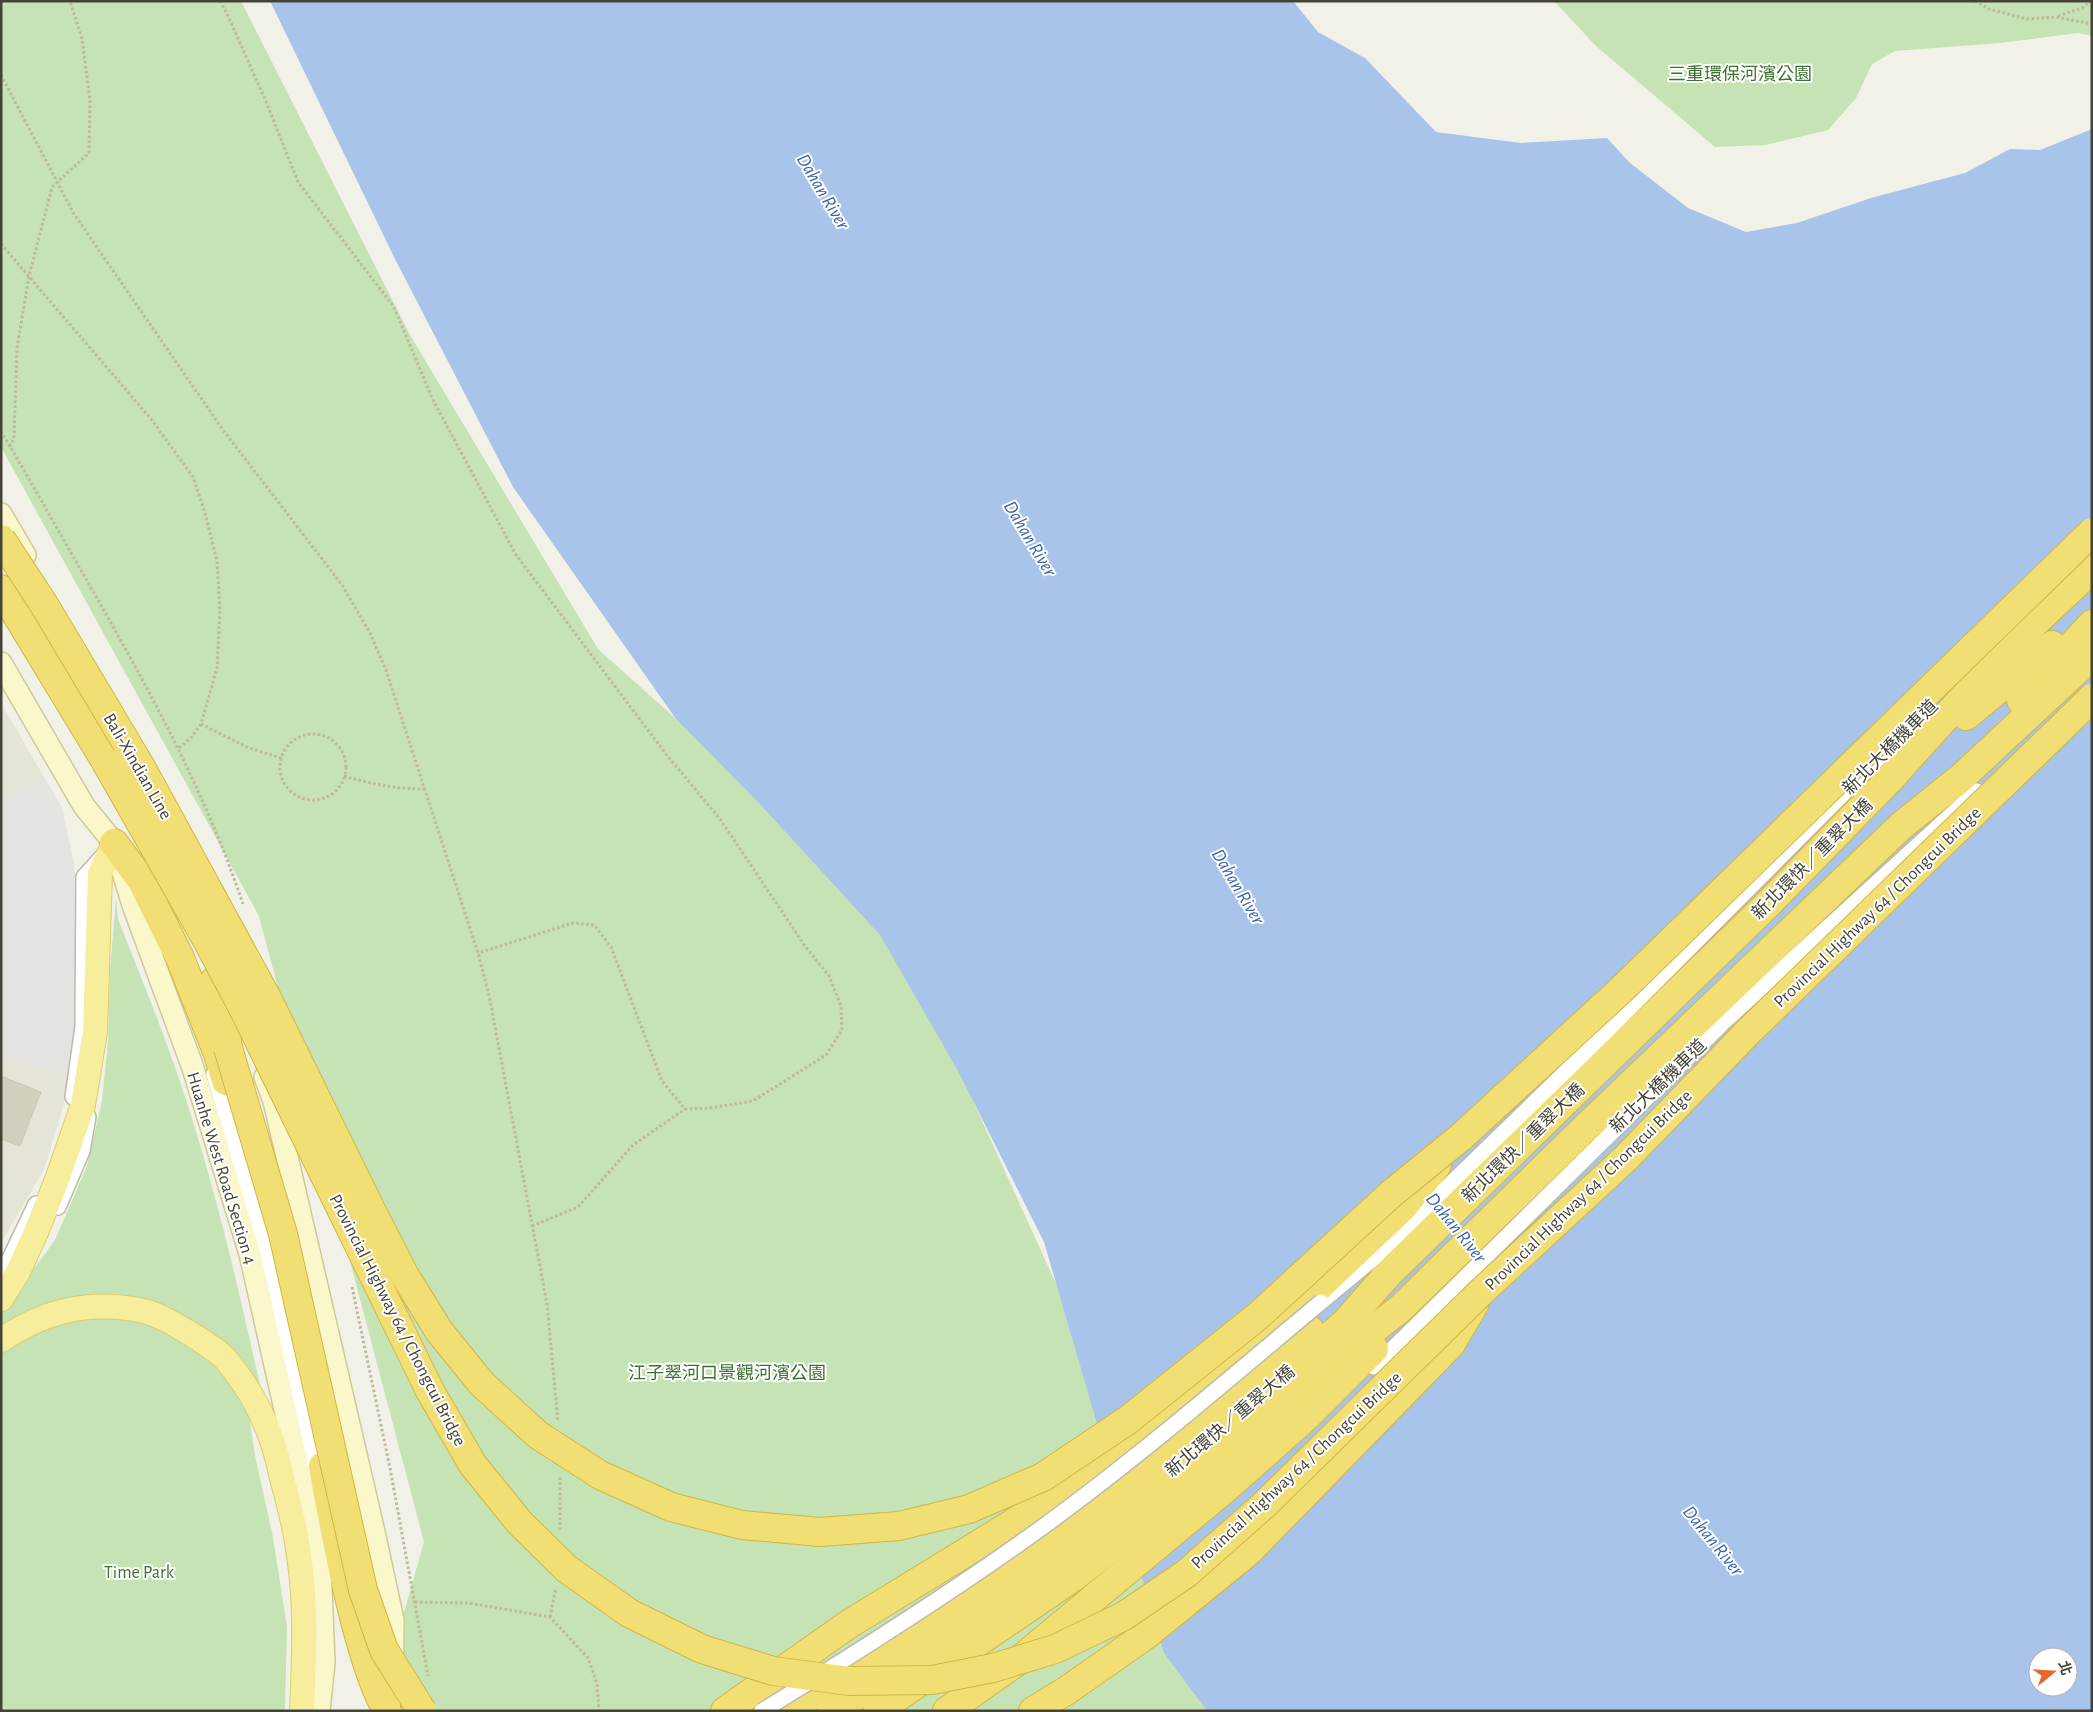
<svg xmlns="http://www.w3.org/2000/svg" width="2093" height="1712" font-family="'Alegreya Sans','Noto Sans TC',sans-serif">
  <rect width="100%" height="100%" fill="#f2f1e8"/>
  <path fill="#e6e4d6" d="M1,703L62,808L74,865L70,1074L63,1108L44,1170L1,1243Z"/>
  <g fill="#c5e3b4">
    <path d="M1,1H241L410,335L598,649L884,905L1067,1308L1231,1711H376L424,1542L259,916L1,447Z"/>
    <path d="M1554,1H2092V36L2078,33L2000,43L1895,51L1872,64L1856,98L1828,130L1766,145L1715,147L1596,46Z"/>
    <path d="M116,898L118,919C142,980 167,1040 187,1103C217,1196 239,1290 260,1385L259,1390L223,1340L176,1314L152,1305L1,1332V1314L55,1240L87,1166L102,1101L108,1041L110,972Z"/>
    <path d="M80,1315L159,1322L218,1360L252,1413L250,1421L255,1456L272,1532L287,1626L285,1711H1V1350L11,1341Z"/>
  </g>
  <path fill="#e4e3df" d="M44,777L62,808L74,865L79,927L78,1011L70,1074L1,1061V799Z"/>
  <path fill="#a9c4ea" fill-rule="evenodd" d="M270,1H1293L1318,32L1365,58L1436,132L1521,143L1607,138L1630,163L1688,208L1746,232L1797,223L1871,198L1965,173L2010,149L2040,150L2092,129V1711H1207L1164,1653L1044,1242L958,1071L880,935L760,804L676,719L513,487L395,259ZM2038,1657H2068V1687H2038Z"/>
  <path fill="#d3cfbe" stroke="#cdc7b2" d="M1,1076L41,1092L20,1146L1,1139Z"/>
  <g fill="none" stroke-linecap="round" stroke-linejoin="round">
    <defs>
      <g id="street">
        <path d="M214,1074L263,1239L307,1428L315,1479"/>
        <path d="M73,1097L83,1027L84,877L102,857"/>
        <path d="M58,1207L82,1151L88,1117"/>
        <path d="M1,1277L36,1204"/>
        <path d="M1321,1302L1373,1259L1583,1055L1885,752"/>
        <path d="M1374,1367L1725,1021L1977,791"/>
      </g>
      <g id="secondary">
        <path d="M1,514L25,555"/>
        <path d="M63,660L94,719"/>
        <path d="M1,663L84,806L114,843L133,905L193,1068L250,1254L320,1565L324,1662L319,1711"/>
        <path d="M265,1077L274,1101L374,1532L393,1620L392,1692L387,1711"/>
      </g>
      <g id="primary">
        <path d="M1,1299L18,1272L37,1230L58,1177L83,1105L95,1032L100,873L114,843"/>
        <path d="M1,1340C43,1312 84,1301 134,1309C155,1312 171,1322 189,1333C202,1341 218,1350 228,1362C246,1384 262,1412 271,1438C276,1451 279,1465 282,1478C289,1504 296,1529 299,1556C307,1607 304,1659 302,1711"/>
      </g>
      <g id="highway">
        <path d="M1,589L106,762"/>
        <path d="M2021,700L2092,624"/>
        <path d="M1966,716L2052,645"/>
        <path d="M114,843L142,881L180,958L218,1054L226,1081"/>
        <path d="M214,981L224,1016L228,1048"/>
        <path d="M323,1466C332,1518 342,1570 355,1621C363,1651 372,1683 387,1711"/>
        <path d="M725,1711L849,1624L1007,1527L1093,1471L1181,1404L1313,1292L1403,1207L1437,1165"/>
        <path d="M786,1711L871,1660L1050,1535L1172,1441L1310,1330"/>
        <path d="M831,1711L912,1661L1048,1566L1196,1453L1346,1322L1388,1274L1768,904L1889,780L2009,647L2092,569"/>
        <path d="M877,1711L1075,1576L1231,1454L1350,1348L1401,1308L1583,1130L1901,826L1962,777L2092,656"/>
        <path d="M947,1711L1022,1658L1226,1488L1306,1417L1374,1349"/>
        <path d="M1033,1711L1066,1691L1146,1635L1248,1552L1451,1344L1474,1305"/>
      </g>
    </defs>
    <use href="#street" stroke="#bdbaab" stroke-width="18"/>
    <use href="#secondary" stroke="#ceca9b" stroke-width="24"/>
    <use href="#primary" stroke="#dacd6e" stroke-width="26"/>
    <use href="#highway" stroke="#d0b644" stroke-width="30"/>
    <g stroke="#beb89d" stroke-width="3" stroke-dasharray="2.5 2.5" stroke-linecap="butt">
      <path d="M220,1L227,14L265,99L298,182L394,307L432,398L516,555L666,754L720,819L805,946L829,976L841,1006L842,1030L826,1055L753,1101L710,1108L685,1109L662,1081L611,947L594,925L573,923L478,953"/>
      <path d="M1975,1L1989,9L2027,19L2056,17L2092,24"/>
      <path d="M2058,16L2082,8L2091,1"/>
      <path d="M1,75L74,214L223,430L342,585L370,633L386,670L478,953L489,995L547,1304L558,1422"/>
      <path d="M1,244L151,419L193,477L205,513L217,561L220,610L217,668L201,724L191,738L179,748"/>
      <path d="M1,431C33,485 63,539 94,593C151,693 206,794 243,904"/>
      <path d="M10,447L14,438L17,348L29,276L52,187L89,153L90,100L82,39L70,1"/>
      <path d="M201,724L249,748L281,758"/>
      <circle cx="313" cy="767" r="33"/>
      <path d="M344,776C371,784 396,789 425,789"/>
      <path d="M532,1226L578,1207L633,1145L685,1109"/>
      <path d="M352,1287L390,1468L428,1676"/>
      <path d="M560,1530V1476"/>
      <path d="M415,1602L469,1603L550,1617L588,1658L597,1684L599,1711"/>
      <path d="M550,1617L556,1588"/>
    </g>
    <use href="#street" stroke="#fff" stroke-width="15"/>
    <use href="#secondary" stroke="#faf7ca" stroke-width="21"/>
    <use href="#primary" stroke="#f6ed9d" stroke-width="24"/>
    <use href="#highway" stroke="#f2df73" stroke-width="28"/>
    <defs>
      <path id="street-bridge" d="M762,1711C858,1652 953,1592 1044,1526C1140,1456 1230,1378 1321,1302"/>
      <g id="highway-bridge">
        <path d="M1,539L43,603L142,769L267,998L372,1212L405,1276L439,1331L482,1384L538,1435L600,1475L671,1507L742,1525L820,1532L899,1526L969,1509L1043,1477L1128,1420L1258,1316L1391,1194L1461,1137L1620,991L2092,532"/>
        <path d="M106,762L207,940L245,1012L430,1391L473,1465L520,1523L567,1569L629,1613L702,1649L773,1671L849,1681L932,1680L993,1668L1055,1649L1124,1616L1187,1573L1264,1505L1482,1291L1626,1158L1748,1032L2092,698"/>
        <path d="M228,1048L283,1234L363,1590L384,1650L422,1711"/>
      </g>
    </defs>
    <use href="#street-bridge" stroke="#bdbaab" stroke-width="18" stroke-linecap="butt"/>
    <use href="#highway-bridge" stroke="#d0b644" stroke-width="30" stroke-linecap="butt"/>
    <use href="#street-bridge" stroke="#fff" stroke-width="15"/>
    <use href="#highway-bridge" stroke="#f2df73" stroke-width="28"/>
  </g>
  <g text-anchor="middle" stroke-width="4" stroke-linejoin="round" paint-order="stroke">
    <g font-size="18" fill="#3c722f" stroke="#fff">
      <text x="1740" y="80">三重環保河濱公園</text>
      <text x="727" y="1379">江子翠河口景觀河濱公園</text>
      <text x="139" y="1578">Time Park</text>
    </g>
    <g font-size="18" fill="#454237" stroke="#fff">
      <text transform="translate(1890 747) rotate(-45)" y="6">新北大橋機車道</text>
      <text transform="translate(138 766) rotate(60)" y="6">Bali-Xindian Line</text>
      <text transform="translate(1812 859) rotate(-45)" y="6">新北環快／重翠大橋</text>
      <text transform="translate(1877 907) rotate(-44)" y="6">Provincial Highway 64 / Chongcui Bridge</text>
      <text transform="translate(1658 1086) rotate(-44)" y="6">新北大橋機車道</text>
      <text transform="translate(1523 1143) rotate(-44)" y="6">新北環快／重翠大橋</text>
      <text transform="translate(222 1168) rotate(73)" y="6">Huanhe West Road Section 4</text>
      <text transform="translate(1588 1190) rotate(-44)" y="6">Provincial Highway 64 / Chongcui Bridge</text>
      <text transform="translate(398 1320) rotate(63)" y="6">Provincial Highway 64 / Chongcui Bridge</text>
      <text transform="translate(1230 1421) rotate(-40)" y="6">新北環快／重翠大橋</text>
      <text transform="translate(1296 1470) rotate(-43)" y="6">Provincial Highway 64 / Chongcui Bridge</text>
    </g>
    <g font-size="19" font-style="italic" fill="#3965a8" stroke="#fff">
      <text transform="translate(824 191) rotate(59)" y="7">Dahan River</text>
      <text transform="translate(1031 538) rotate(59)" y="7">Dahan River</text>
      <text transform="translate(1239 886) rotate(59)" y="7">Dahan River</text>
      <text transform="translate(1457 1227) rotate(51)" y="7">Dahan River</text>
      <text transform="translate(1714 1540) rotate(51)" y="7">Dahan River</text>
    </g>
  </g>
  <rect width="2093" height="1712" fill="none" stroke="#454237" stroke-width="5"/>
  <g transform="translate(2053 1672) rotate(72)"><circle r="24" fill="#ffffff" stroke="#b5b3af"/>
  <path d="M0-4L9 19L0 12L-9 19Z" fill="#e86829"/>
  <text y="-8" font-size="14" font-weight="bold" text-anchor="middle" fill="#454237">北</text>
  </g>
</svg>
